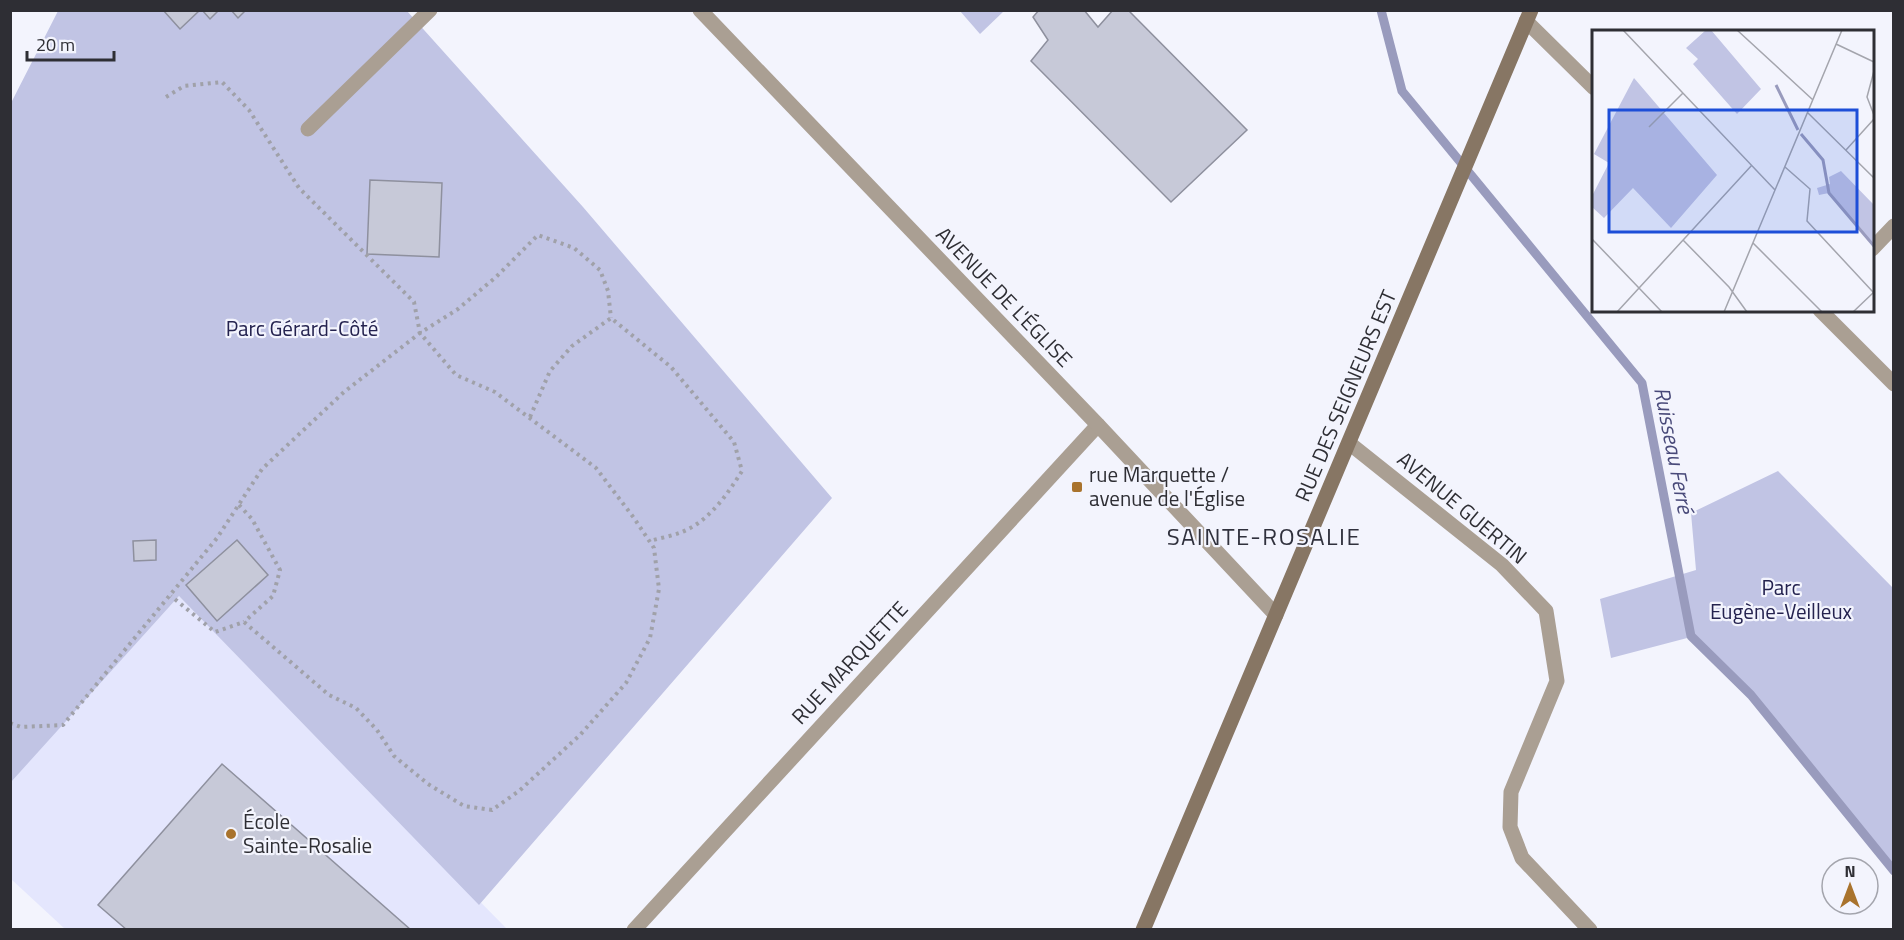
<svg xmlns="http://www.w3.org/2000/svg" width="1904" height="940" font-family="'Titillium Web',sans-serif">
  <rect width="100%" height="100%" fill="#f3f4fd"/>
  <path fill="#e4e6fd" d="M179,596L507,929H65L11,879L10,782Z"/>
  <g fill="#c1c4e4">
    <path d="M58,11H407L583,207L832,498L479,905L179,596L11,782V103Z"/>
    <path d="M960,11H1004L980,34Z"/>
    <path d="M1778,471L1893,588V871L1751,695L1691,637L1611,658L1600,599L1696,570L1691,513Z"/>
  </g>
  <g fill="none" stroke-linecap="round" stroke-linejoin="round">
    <path stroke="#999bbd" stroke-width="9" d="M1381,10L1402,91L1642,383L1691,636L1751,695L1894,871"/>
  </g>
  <g fill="#c7c9d8" stroke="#8e909e" stroke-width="1.5">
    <path d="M163,10H200L180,29Z"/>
    <path d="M202,10H219L210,19Z"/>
    <path d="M231,10H246L238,18Z"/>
    <path d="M1039,10H1084L1098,27L1113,10H1128L1247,130L1171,202L1031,61L1048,40L1033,17Z"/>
    <path d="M370,180L442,183L439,257L367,254Z"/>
    <path d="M156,540V560L134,561L133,541Z"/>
    <path d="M237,540L268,575L217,621L186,585Z"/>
    <path d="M222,764L411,930H127L98,905Z"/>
  </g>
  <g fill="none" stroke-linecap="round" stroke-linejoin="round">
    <g stroke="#a0a1a9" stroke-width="4" stroke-dasharray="3 4.5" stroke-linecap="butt">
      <path d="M166,97L184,86L222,82L249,110L299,188L414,302L420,333L458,309L496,277L538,235L574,248L600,270L608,291L611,318"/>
      <path d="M530,417L550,371L572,346L611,318L671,367L734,442L742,471C727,495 709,521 682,532C672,536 660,538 650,541"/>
      <path d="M239,505L252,519L280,570L273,596L244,622"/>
      <path d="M10,723L21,727L63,725L217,538L262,469L344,392L420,333L456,375L495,392L596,468L634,518L654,548L659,589L650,638L626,683L580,735L519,791L492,810L464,806L428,784L394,756L377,730L356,708L329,695L244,622L215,632L171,596"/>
    </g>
    <g stroke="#aa9f93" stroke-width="15">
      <path d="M1526,21L1594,88"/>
      <path d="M308,129L430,10"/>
      <path d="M1872,249L1894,226"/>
      <path d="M1820,310L1894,384"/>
      <path d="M1349,443L1502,565L1546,611L1557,681L1511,792L1510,827L1522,858L1590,930"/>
      <path d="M634,930L1098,425"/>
    </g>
    <path stroke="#aa9f93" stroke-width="15" d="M700,10L1098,425L1276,615"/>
    <path stroke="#877664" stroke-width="15" d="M1143,930L1531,10"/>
  </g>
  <g fill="#a9732d" stroke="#f3f4fd" stroke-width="2">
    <rect x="1071" y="481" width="12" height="12" rx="3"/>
    <circle cx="231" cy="834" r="6"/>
  </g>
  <g text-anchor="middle" stroke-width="4.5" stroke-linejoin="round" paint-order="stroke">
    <g font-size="21" fill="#2e2e34" stroke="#f3f4fd">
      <text transform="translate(1004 297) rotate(46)" y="7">AVENUE DE L'ÉGLISE</text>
      <text transform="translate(1346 396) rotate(-67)" y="7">RUE DES SEIGNEURS EST</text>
      <text transform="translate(1462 508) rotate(40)" y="7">AVENUE GUERTIN</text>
      <text transform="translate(850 663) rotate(-47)" y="7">RUE MARQUETTE</text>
    </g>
    <g font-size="21" fill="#24224f" stroke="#f3f4fd">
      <text x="302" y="336">Parc Gérard-Côté</text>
      <text x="1781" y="595">Parc<tspan x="1781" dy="24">Eugène-Veilleux</tspan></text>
    </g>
    <g font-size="21" fill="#2e2e34" stroke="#f3f4fd" text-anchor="start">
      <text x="1089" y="482">rue Marquette /<tspan x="1089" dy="24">avenue de l'Église</tspan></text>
      <text x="243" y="829">École<tspan x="243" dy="24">Sainte-Rosalie</tspan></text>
    </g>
    <g font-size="22" font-style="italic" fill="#484979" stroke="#f3f4fd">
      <text transform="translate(1674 450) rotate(79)" y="8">Ruisseau Ferré</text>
    </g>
    <g font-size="24" letter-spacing="1.5" fill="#30313d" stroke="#f3f4fd">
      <text x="1264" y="545">SAINTE-ROSALIE</text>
    </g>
  </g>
  <g transform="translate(1592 30)">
    <rect width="282" height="282" fill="#f3f4fd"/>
    <path d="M114,0H119L169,59L145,84L101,34L106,29L94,18ZM42,48L125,145L79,198L41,158L12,188L0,177V166L17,133L2,124ZM249,141L282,175V216L237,163L227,165L225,158L238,154L237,147Z" fill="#c1c4e4"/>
    <path fill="none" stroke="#999bbd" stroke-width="3" d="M184,55L206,100M209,104L231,130L237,163L282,216"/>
    <path fill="none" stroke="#a4a5ad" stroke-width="1.5" d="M31,0L183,160M145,0L221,70M244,14L282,32M282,41L275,67L282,85M216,83L282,148M57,97L91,63M254,120L282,89M193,137L218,159L215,191L281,262M0,209L70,282M91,210L137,257L155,282M161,213L230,282M25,282L160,135M132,282L250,0M261,282L282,262"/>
    <path fill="#1d4ed8" fill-opacity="0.15" stroke="#1d4ed8" stroke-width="3" d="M17,80H265V202H17Z"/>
    <rect width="282" height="282" fill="none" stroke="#2e2e34" stroke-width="3"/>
  </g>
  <rect width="1904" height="940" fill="none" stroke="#2e2e34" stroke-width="24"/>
  <g transform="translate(1850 886)"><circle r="28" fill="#f3f4fd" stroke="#a4a5ad" stroke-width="1.5"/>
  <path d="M0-4.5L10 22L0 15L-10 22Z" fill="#a9732d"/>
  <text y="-9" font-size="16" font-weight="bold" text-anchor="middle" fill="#2e2e34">N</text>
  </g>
  <path d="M27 51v9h87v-9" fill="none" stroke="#2e2e34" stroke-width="3"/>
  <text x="36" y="51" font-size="18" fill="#2e2e34" stroke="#f3f4fd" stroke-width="4.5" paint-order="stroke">20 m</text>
</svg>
